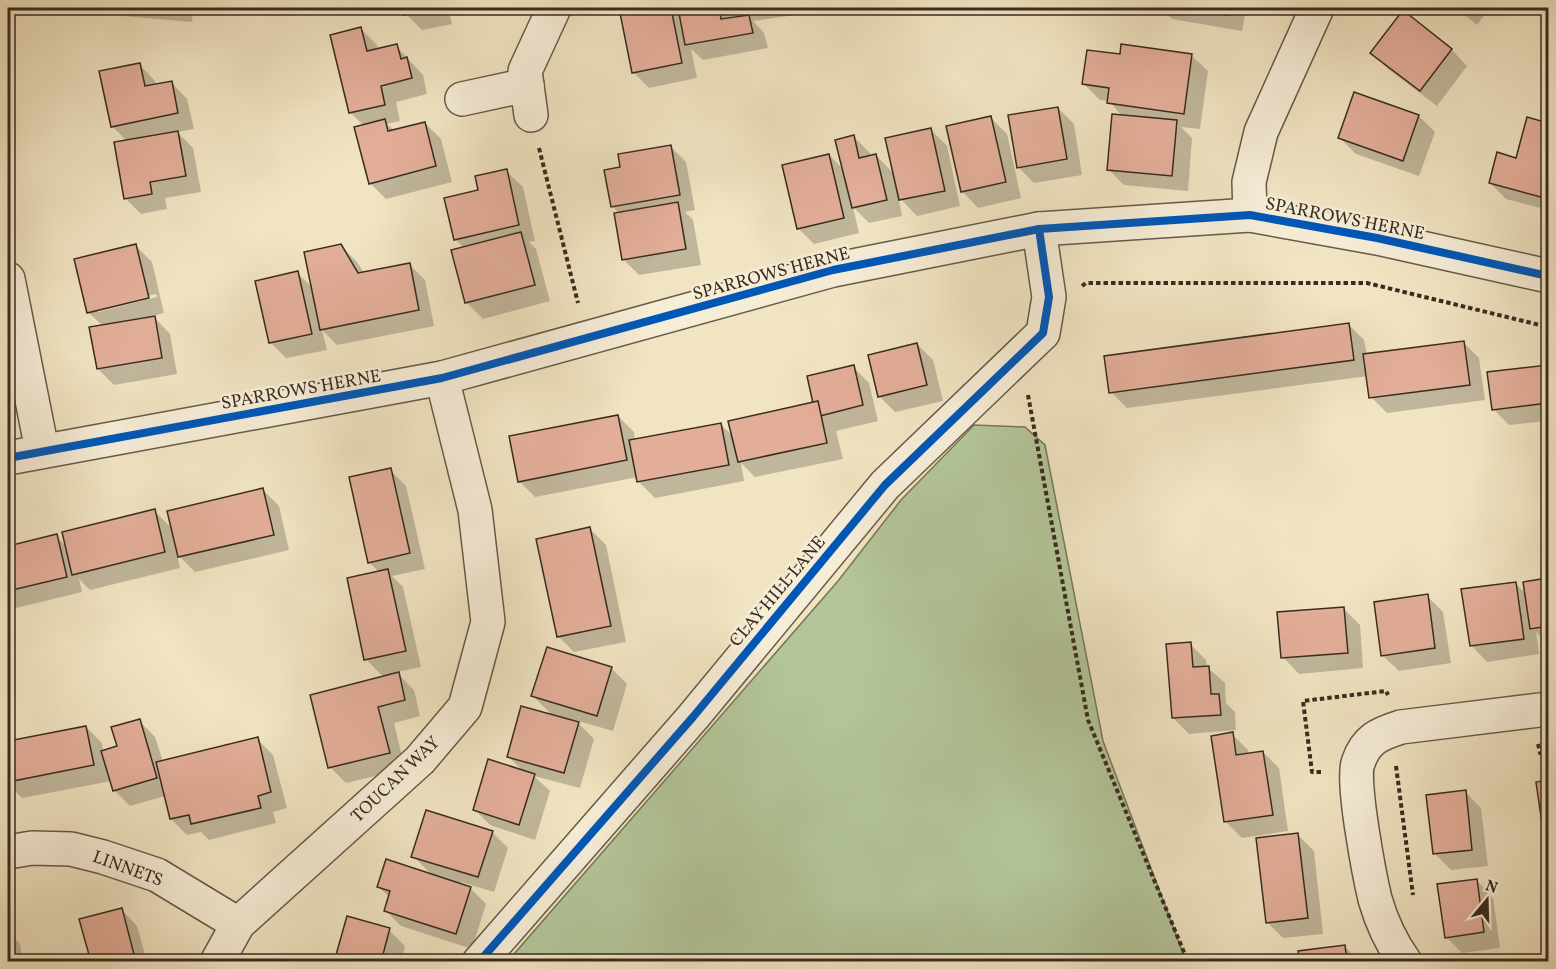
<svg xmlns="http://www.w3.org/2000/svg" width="1556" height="969" font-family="Vollkorn,serif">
  <rect width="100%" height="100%" fill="#f1e4c2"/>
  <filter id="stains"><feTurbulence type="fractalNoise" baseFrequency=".00333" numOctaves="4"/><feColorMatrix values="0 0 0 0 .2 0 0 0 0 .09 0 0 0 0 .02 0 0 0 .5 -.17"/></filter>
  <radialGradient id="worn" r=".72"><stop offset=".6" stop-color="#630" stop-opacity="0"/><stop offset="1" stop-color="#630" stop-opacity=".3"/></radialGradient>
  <path fill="#b3c599" stroke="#76785c" stroke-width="1.5" d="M974,425L1025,427L1045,445L1103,741L1186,961H508L838,581L901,500Z"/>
  <g fill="#0003" fill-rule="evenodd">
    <path d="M114,8H193L192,22L123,16Z"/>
    <path d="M404,8H448L452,24L422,30L406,14Z"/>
    <path d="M620,8H677L680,10V8H808L809,13L753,21L764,33L768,48L703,60L691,49L697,78L649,88L633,72ZM732,9L741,18L734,19Z"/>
    <path d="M1160,8H1246L1242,31L1172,19Z"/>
    <path d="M1456,8H1490L1477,25Z"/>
    <path d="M1403,12L1452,50L1467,66L1437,106L1388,69L1372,53Z"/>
    <path d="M361,29L377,45L378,50L396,46L423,75L427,94L396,102L400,121L387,124L395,131L425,123L441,139L452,182L386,199L370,183L364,126L351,113Z"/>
    <path d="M1191,55L1208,71L1200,129L1181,127L1192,138L1188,191L1124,185L1108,169L1123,117L1109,101L1100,100L1084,84Z"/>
    <path d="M139,64L155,81L156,85L171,82L187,99L194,129L177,132L193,148L201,192L165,198L167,209L141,214L125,198L127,141L112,126Z"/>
    <path d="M1058,108L1074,124L1082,175L1034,183L1018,167Z"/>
    <path d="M1419,116L1435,132L1419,176L1356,154L1340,138Z"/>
    <path d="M991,118L1007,134L1021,198L978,208L962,191Z"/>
    <path d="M1528,119L1548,124V210L1506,199L1490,183L1517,160Z"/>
    <path d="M931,130L947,146L960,206L917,216L898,196L902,216L869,223L853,207L859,233L814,244L798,228L829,155L845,171L854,137L870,153V157L876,155L895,175Z"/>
    <path d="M670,146L686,162L695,210L685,212L693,220L701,265L639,275L623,259L620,214L612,206L622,168Z"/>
    <path d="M506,171L523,187L535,241L529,242L536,249L550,301L483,319L467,303L453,251L464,248L455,239L480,191Z"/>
    <path d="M136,246L152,262L164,313L153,316L170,334L177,374L114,385L98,369L103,326L88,312ZM156,294L157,297L98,312V308Z"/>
    <path d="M341,246L357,262L364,273L409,264L425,280L434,326L337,345L322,330L327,350L286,358L270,342L297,273L313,288Z"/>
    <path d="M1348,324L1364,340L1367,355L1463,342L1479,358L1485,400L1387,413L1371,397L1368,376L1127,408L1111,392Z"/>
    <path d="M917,344L933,360L943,401L895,412L879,396Z"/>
    <path d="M1548,366V421L1509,425L1493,409L1489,373Z"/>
    <path d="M853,367L869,383L878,421L836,431L843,459L755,477L741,463L744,481L655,498L639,482L638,477L535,497L519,481L618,416L634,432L635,440L720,424L734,437L814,403Z"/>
    <path d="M390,470L406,486L425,569L392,576L403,587L421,667L396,672L414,690L420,716L394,723L405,769L346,783L330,767L384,678L366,659L380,573L369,562Z"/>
    <path d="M263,490L279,506L289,550L195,572L177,554L180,568L90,590L79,579L82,592L8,610V548L56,536L67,547L154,511L173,529Z"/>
    <path d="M590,529L606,545L626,642L574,652L558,636Z"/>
    <path d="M1548,580V644L1536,632L1539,654L1487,662L1471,645L1515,583L1526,594L1524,583Z"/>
    <path d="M1427,596L1443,612L1451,663L1399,671L1382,655Z"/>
    <path d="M1344,609L1360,625L1363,668L1299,674L1283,657Z"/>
    <path d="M1190,644L1206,660L1207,667L1225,683L1226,703L1235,712L1236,730L1189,734L1173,718Z"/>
    <path d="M611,668L627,684L613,731L575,720L594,739L580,788L534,776L550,791L535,840L490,825L474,809L524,772L509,757L553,716L533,696Z"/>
    <path d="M139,721L155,737L163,762L257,739L273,755L287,808L273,812L276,823L209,840L201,832L187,835L171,819L165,796L130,806L114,790L111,781L22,798L8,784V743L86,727L102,743L103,752L119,748Z"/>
    <path d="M1232,734L1248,750L1249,754L1263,752L1279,768L1288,831L1242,838L1226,822Z"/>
    <path d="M1548,782V839L1546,836L1537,783Z"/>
    <path d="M1465,792L1481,808L1488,866L1451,870L1435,854Z"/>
    <path d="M492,832L508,848L494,892L461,882L460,885L470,888L486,904L472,949L401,926L385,910L389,897L378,886L433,876L413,856Z"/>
    <path d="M1298,835L1314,851L1323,934L1283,938L1267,922Z"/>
    <path d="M1477,881L1493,897L1500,948L1462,953L1446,937Z"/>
    <path d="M121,909L137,926L147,962H92Z"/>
    <path d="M389,930L405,946L401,962H336Z"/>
    <path d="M8,932L20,944L23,962H8Z"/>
    <path d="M1344,946L1360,962H1301Z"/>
  </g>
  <g fill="#e3ae99" stroke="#382c20" stroke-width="1.5">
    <path d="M403,8H437L404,15Z"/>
    <path d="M619,8H671L682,63L632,73Z"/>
    <path d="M678,8H719L721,19L749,15L753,33L685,45Z"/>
    <path d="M1178,8H1228L1227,15Z"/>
    <path d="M1403,10L1452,49L1420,91L1370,53Z"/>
    <path d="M361,27L367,51L397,44L401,59L407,57L412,78L381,86L385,105L349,113L330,35Z"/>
    <path d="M1121,44L1192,54L1184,114L1107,103L1109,88L1082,84L1087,50L1120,54Z"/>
    <path d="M140,63L145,86L172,81L178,113L111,127L99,71Z"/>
    <path d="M1354,92L1419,115L1403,161L1338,138Z"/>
    <path d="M1058,107L1067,159L1017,168L1008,115Z"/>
    <path d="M1112,114L1177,120L1172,176L1107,170Z"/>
    <path d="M991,116L1006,182L961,192L946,126Z"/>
    <path d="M1527,117L1548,123V199L1489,183L1497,152L1516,158Z"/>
    <path d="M385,119L388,131L425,122L436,166L369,184L354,127Z"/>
    <path d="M931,128L945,191L899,200L885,138Z"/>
    <path d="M178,131L186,176L150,182L152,194L124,199L114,142Z"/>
    <path d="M854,135L859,158L876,154L887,200L852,208L835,140Z"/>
    <path d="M671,145L680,195L611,207L604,170L620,167L618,154Z"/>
    <path d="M829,154L844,218L797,229L782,165Z"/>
    <path d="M507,169L519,225L454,240L444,198L478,190L475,176Z"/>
    <path d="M678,202L686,249L622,260L614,213Z"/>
    <path d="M521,232L535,285L465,303L451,250Z"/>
    <path d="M136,244L149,298L87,313L74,259Z"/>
    <path d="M341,244L358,273L410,263L419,310L320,330L304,252Z"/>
    <path d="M298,271L312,334L269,343L255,281Z"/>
    <path d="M155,316L162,358L97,369L89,327Z"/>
    <path d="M1349,323L1354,360L1109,393L1104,356Z"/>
    <path d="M1464,341L1470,385L1369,398L1363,354Z"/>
    <path d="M917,343L927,385L878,397L868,355Z"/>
    <path d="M854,365L863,405L816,417L807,376Z"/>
    <path d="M1548,365V403L1492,410L1487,372Z"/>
    <path d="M818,401L827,443L738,462L728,421Z"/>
    <path d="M618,415L627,460L518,482L509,436Z"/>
    <path d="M721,423L729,465L637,482L629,440Z"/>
    <path d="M391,468L410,553L368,563L349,477Z"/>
    <path d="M263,488L274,535L178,557L167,511Z"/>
    <path d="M155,509L165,552L72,575L62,532Z"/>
    <path d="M590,527L611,626L557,637L536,539Z"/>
    <path d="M57,534L67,577L8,591V546Z"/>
    <path d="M388,569L406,651L364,660L347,578Z"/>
    <path d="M1548,578V626L1530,629L1523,582Z"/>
    <path d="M1516,582L1524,639L1470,646L1461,589Z"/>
    <path d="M1428,594L1435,648L1381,656L1374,602Z"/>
    <path d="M1344,607L1348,653L1281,658L1277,612Z"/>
    <path d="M1191,642L1193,667L1209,666L1211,694H1219L1221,715L1172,718L1166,644Z"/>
    <path d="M547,647L612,667L597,716L531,696Z"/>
    <path d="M399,672L405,700L378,707L390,753L328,768L310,695Z"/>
    <path d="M521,706L579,722L564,773L507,757Z"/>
    <path d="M140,719L157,778L113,791L101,751L117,746L111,727Z"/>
    <path d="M86,726L94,765L8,782V741Z"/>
    <path d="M1233,732L1236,755L1263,751L1273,815L1224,822L1211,736Z"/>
    <path d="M258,737L271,792L258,796L261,808L191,824L189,815L170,819L156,762Z"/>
    <path d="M488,759L535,774L519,825L473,810Z"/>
    <path d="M1548,780V836L1544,837L1536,782Z"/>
    <path d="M1466,790L1472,850L1433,854L1426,795Z"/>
    <path d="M426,810L493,831L478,877L411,857Z"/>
    <path d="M1298,833L1308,918L1266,923L1256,838Z"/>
    <path d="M386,859L471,887L456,934L384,911L390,891L377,887Z"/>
    <path d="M1477,879L1484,932L1445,938L1437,884Z"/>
    <path d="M122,908L136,962H91L79,919Z"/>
    <path d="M347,916L390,928L381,962H334Z"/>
    <path d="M1345,945L1347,962H1300L1298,951Z"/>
  </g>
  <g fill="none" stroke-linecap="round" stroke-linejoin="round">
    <defs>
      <g id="minor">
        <path d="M462,99L527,85"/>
        <path d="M531,115L525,71L554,8"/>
        <path d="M1250,215L1249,182L1261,132L1317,8"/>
        <path d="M8,279L42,450"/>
        <path d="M8,852L32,848L71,849L103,857L157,875L238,924"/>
        <path d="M217,962L238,924L420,760L465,707L488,622L475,510L442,378"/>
        <path d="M479,962L693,717L885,485L1043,333L1049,297L1039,229"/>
        <path d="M1405,962C1392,944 1381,920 1375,899C1370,878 1351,780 1358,763C1366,739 1379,734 1401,727L1548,709"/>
      </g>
      <path id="tertiary" d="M8,458L442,378L833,270L1039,229L1250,215L1377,238L1548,276"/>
    </defs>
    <use href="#minor" stroke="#665a48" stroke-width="36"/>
    <use href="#tertiary" stroke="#665a48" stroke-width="36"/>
    <g stroke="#382c20" stroke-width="4" stroke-dasharray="4.5 3" stroke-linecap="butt">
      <path d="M539,148L578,303"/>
      <path d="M1082,286L1086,283H1367L1548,327"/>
      <path d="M1028,395L1088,720L1188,962"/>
      <path d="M1545,675L1543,660H1548"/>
      <path d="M1538,744L1540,753L1548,752"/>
      <path d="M1396,766L1413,895"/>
      <path d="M1321,772H1312L1303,701L1386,691L1388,695"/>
    </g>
    <use href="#minor" stroke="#f6edd7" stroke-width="33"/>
    <use href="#tertiary" stroke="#f6edd7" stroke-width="33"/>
    <defs>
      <g id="cycleway">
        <path d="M8,458L442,378L833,270L1039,229L1250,215L1377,238L1548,276"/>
        <path d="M479,962L693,717L885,485L1043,333L1049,297L1039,229"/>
      </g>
    </defs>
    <use href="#cycleway" stroke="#f6edd7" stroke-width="11"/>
    <use href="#cycleway" stroke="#0057b8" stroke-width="8"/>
  </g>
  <g text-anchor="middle" stroke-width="5" stroke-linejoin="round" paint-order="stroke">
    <g font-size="18" fill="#382c20" stroke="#f6edd7">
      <text transform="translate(1345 218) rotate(11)" y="6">SPARROWS HERNE</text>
      <text transform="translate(771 273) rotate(-15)" y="6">SPARROWS HERNE</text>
      <text transform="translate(301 389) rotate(-10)" y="6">SPARROWS HERNE</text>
      <text transform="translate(777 591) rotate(-50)" y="6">CLAY HILL LANE</text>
      <text transform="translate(395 779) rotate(-44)" y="6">TOUCAN WAY</text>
      <text transform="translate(128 868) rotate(20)" y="6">LINNETS</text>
    </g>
  </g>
  <rect width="1556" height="969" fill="none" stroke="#f1e4c2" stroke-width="30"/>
  <rect x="9" y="9" width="1538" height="951" fill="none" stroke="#382c20" stroke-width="3"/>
  <rect x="15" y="15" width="1526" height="939" fill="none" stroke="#382c20" stroke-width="1.5"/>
  <g transform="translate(1487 900) rotate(19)" stroke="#f6edd7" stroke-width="4.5" paint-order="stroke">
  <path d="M0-4.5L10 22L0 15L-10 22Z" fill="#382c20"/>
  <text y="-9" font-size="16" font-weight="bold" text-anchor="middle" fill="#382c20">N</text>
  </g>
  <rect width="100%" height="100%" filter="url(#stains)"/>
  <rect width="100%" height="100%" fill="url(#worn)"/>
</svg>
